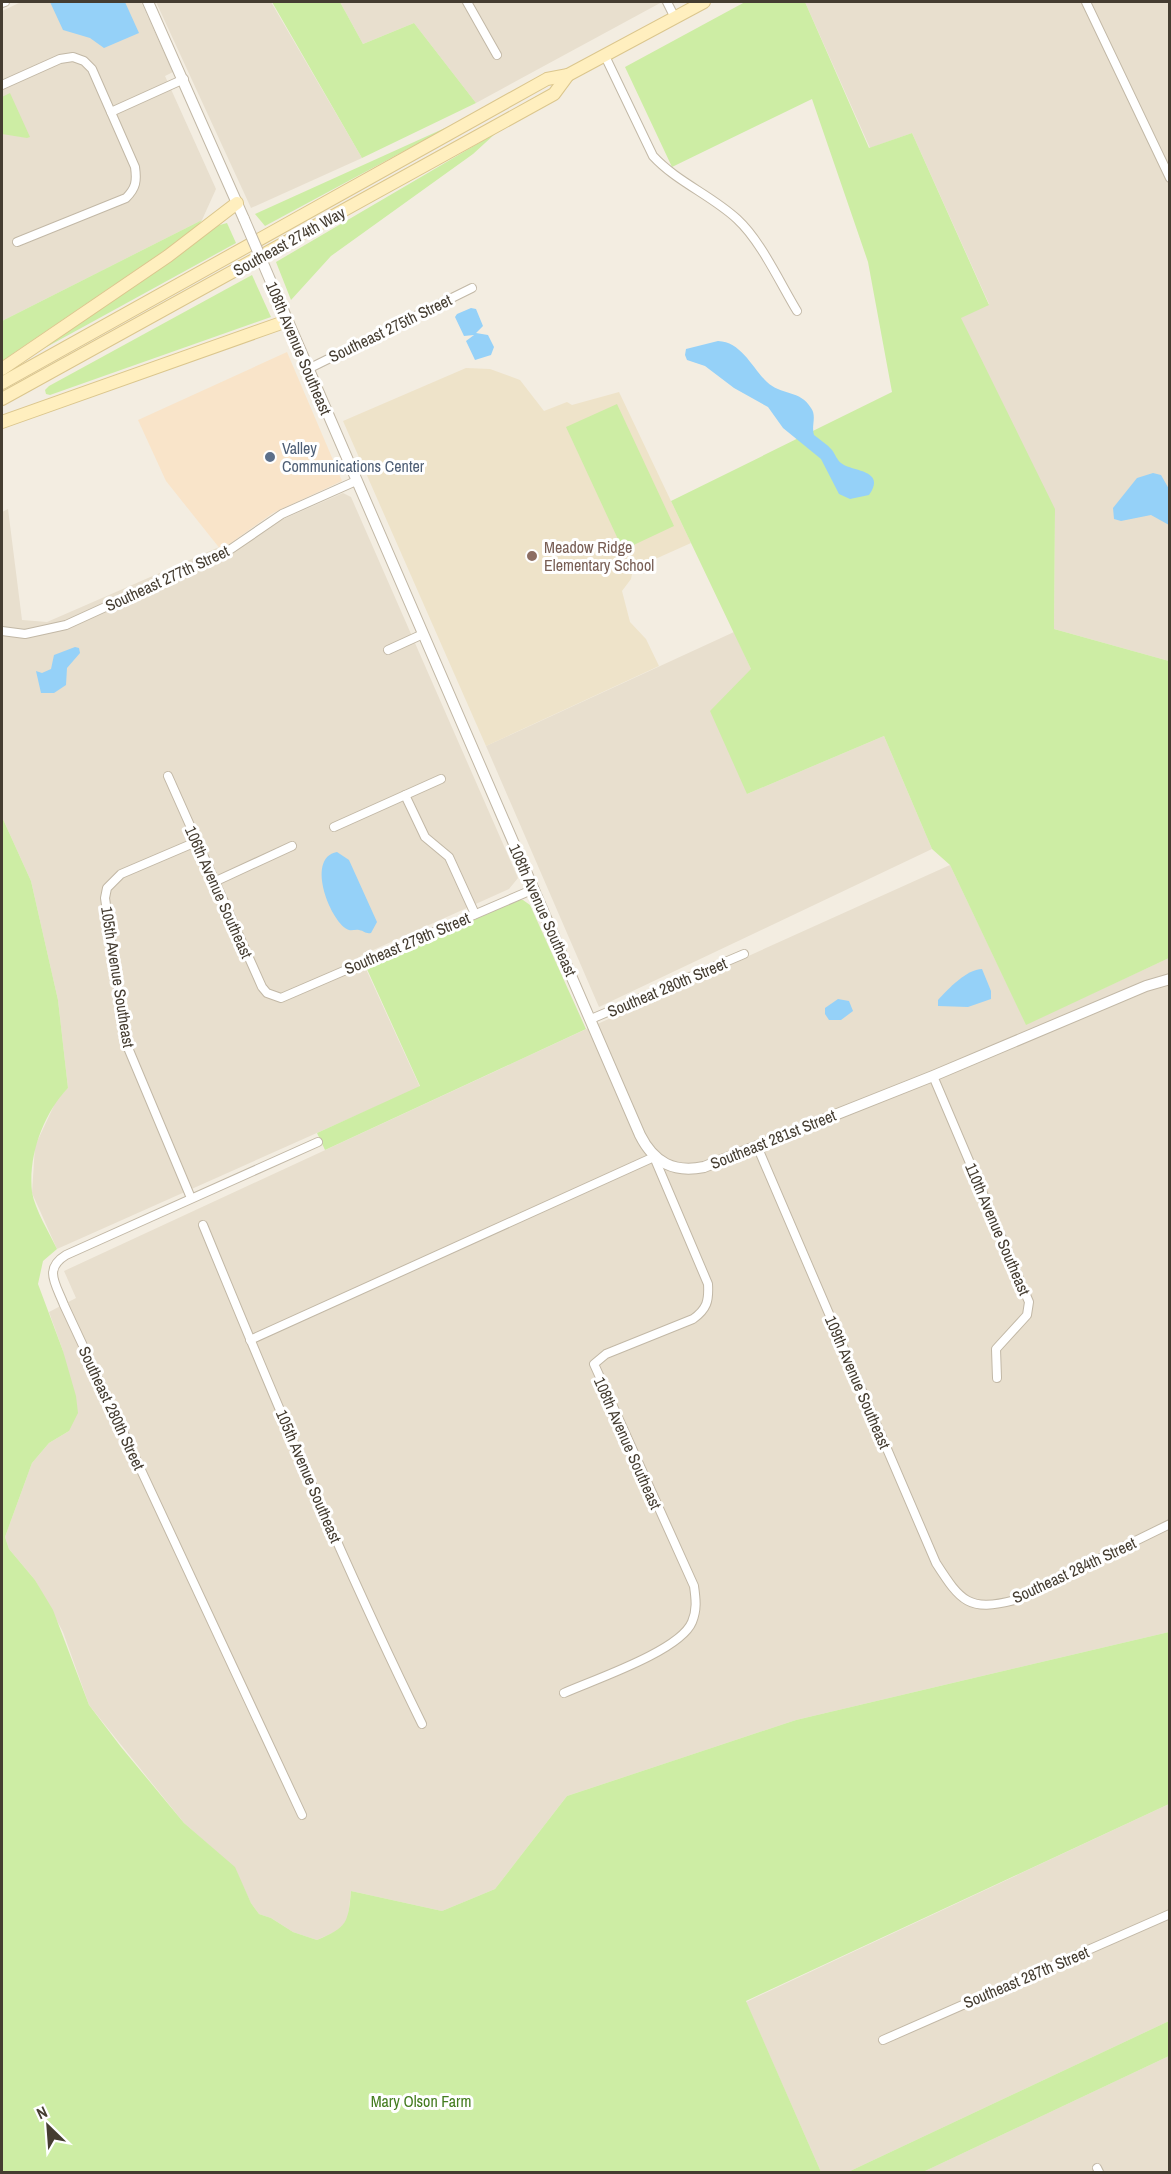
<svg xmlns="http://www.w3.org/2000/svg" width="1171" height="2174" font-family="'Archivo Narrow',sans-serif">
  <rect width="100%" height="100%" fill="#f3ede1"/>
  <g fill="#e8dfce">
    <path d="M21,2H141L173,72L165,76L216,189L202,220L2,321V11Z"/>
    <path d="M156,2H271L362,158L251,208Z"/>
    <path d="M340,2H662L476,103L414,23L363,44Z"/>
    <path d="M805,2H1169V661L1054,629L1055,516L960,317L989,304L912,133L870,148Z"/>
    <path d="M343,493L351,497L518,878L509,889L360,956L420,1087L57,1249L32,1193L35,1146L57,1099L68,1088L58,1000L31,881L2,817V512L8,509L22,620L47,622Z"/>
    <path d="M734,632L751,669L747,794L884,736L932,849L599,1007L486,746Z"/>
    <path d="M950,865L1026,1024L1169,958V1632L796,1720L567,1796L495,1889L442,1911L351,1891L348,1917L341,1929L317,1940L293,1932L271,1918L259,1914L251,1903L234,1867L184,1823L89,1705L63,1632L35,1580L9,1549L5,1537L32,1463L49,1443L69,1431L63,1351L49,1312L76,1298L64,1271L593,1026Z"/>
    <path d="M1169,1804V2021L848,2172H821L746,2002Z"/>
    <path d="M1169,2056V2172H923Z"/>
  </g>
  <path fill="#f9e4c9" d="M287,352L342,481L273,513L221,550L166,481L138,420Z"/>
  <path fill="#eee3c9" d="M466,368L490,369L520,380L544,411L567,402L572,405L619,392L691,543L633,569L631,579L622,591L630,622L646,639L659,666L486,746L343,421Z"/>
  <g fill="#cdeda4">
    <path d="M272,2H340L363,44L414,23L476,103L362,158Z"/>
    <path d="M745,2H805L869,148L912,133L989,305L961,318L1055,509L1054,629L1169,661V958L1026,1025L950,865L932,849L884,736L747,794L710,711L751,669L671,501L892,392L868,262L812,99L672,167L625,67Z"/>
    <path d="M10,93L30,137L27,138L2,134V97Z"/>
    <path d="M456,123L265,226L255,214Z"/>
    <path d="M496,133L473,154L331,256L291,300L276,262Z"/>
    <path d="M202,220L193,231L2,361V321Z"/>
    <path d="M227,223L236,243L32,355L216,226Z"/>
    <path d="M252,275L271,317L50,395L46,394L45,390L49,386Z"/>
    <path d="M617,404L674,526L623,550L566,427Z"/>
    <path d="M2,817L31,881L58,1000L68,1088C43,1114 28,1156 32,1192C35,1210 49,1232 57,1249L43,1261L38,1284L63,1351L76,1396L78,1413L69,1431L49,1443L32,1463L5,1537L9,1549L35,1580L53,1610L89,1705L121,1747L184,1823L235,1867L251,1903L259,1914L271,1918L293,1932L317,1940C347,1927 348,1924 351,1891L442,1911L495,1889L567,1796L796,1720L1169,1632V1804L746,2001L821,2172H2Z"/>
    <path d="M515,900H523L530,905L586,1029L325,1150L317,1133L420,1086L366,967Z"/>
    <path d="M1169,2021V2056L923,2172H848Z"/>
  </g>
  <g fill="#95d1f8">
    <path d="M50,2H125L139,33L104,48L90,38L63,30Z"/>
    <path d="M471,308L476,309L483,326L476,333L488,335L494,347L491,355L475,360L466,341L474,335L464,336L455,317L457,314Z"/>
    <path d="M718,341C742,342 752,368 767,382C780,395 801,390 811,408C817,416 811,426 814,435C820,440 827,444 832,450C835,454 837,460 841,463C852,472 887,469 869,495L850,499L839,494L821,459L783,428L768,407L734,388L705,366L687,360L685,355L686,349Z"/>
    <path d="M1153,473L1161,475L1169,489V525L1151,515L1121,521L1114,519L1113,508L1137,478Z"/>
    <path d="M75,647L79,648L80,653L67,668L66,685L54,693H41L36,671L42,673L51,669L54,655Z"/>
    <path d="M337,852L349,860L377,922L371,933C365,934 365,931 359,930C356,929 352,931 349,930C332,925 304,858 337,852Z"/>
    <path d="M982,969L991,991V999L968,1007L938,1006V1000C948,989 967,969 982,969Z"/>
    <path d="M838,999L849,1001L853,1011L841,1020H829L825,1014V1008Z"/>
  </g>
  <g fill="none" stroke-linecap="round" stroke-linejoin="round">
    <defs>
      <g id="minor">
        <path d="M467,2L497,55"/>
        <path d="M667,2L675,18"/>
        <path d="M1086,2L1170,178"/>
        <path d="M2,3L5,2"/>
        <path d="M605,56L653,156C677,182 711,195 737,219C761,241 780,283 797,311"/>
        <path d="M2,85L60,59L73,57L84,61L92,69L135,167C137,181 136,188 126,198L17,242"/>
        <path d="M111,112L184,79"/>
        <path d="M308,369L472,288"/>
        <path d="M2,631L25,634L66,625L228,551L282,514L356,481"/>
        <path d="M388,650L423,634"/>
        <path d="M168,776L262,987L267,993L281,998L534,889"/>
        <path d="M405,795L425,837L449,857L475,914"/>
        <path d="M334,827L441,779"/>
        <path d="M214,882L292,846"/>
        <path d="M591,1019L744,954"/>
        <path d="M933,1076L1029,1302L1027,1315L996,1349L997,1378"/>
        <path d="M757,1146L936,1563C961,1602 969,1612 1015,1600L1170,1524"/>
        <path d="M191,1198L126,1043L105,898L107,888L121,874L196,842"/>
        <path d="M203,1225C272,1393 342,1561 422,1724"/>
        <path d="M250,1340L654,1157L708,1284C709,1301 707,1309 693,1319L606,1354L594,1364L694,1586C696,1600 697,1610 692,1622C680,1651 593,1680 564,1693"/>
        <path d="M302,1815L64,1305C56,1284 43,1269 66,1255L318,1142"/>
        <path d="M883,2040L1170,1914"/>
        <path d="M1097,2168L1099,2172"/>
      </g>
      <g id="tertiary">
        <path d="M148,2L244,219"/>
        <path d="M277,296L640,1135C654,1163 674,1173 704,1167L933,1076L1146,986L1170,979"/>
      </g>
      <g id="secondary">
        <path d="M2,369L168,256L237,203"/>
        <path d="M2,383L547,79L568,75L704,2"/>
        <path d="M2,399L554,94L568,75"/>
        <path d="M2,422L287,321"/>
      </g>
    </defs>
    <use href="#minor" stroke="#c2b8a6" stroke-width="10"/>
    <use href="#tertiary" stroke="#c2b8a6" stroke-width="12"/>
    <use href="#secondary" stroke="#dbc68d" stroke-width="14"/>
    <use href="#minor" stroke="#fff" stroke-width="8"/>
    <use href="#tertiary" stroke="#fff" stroke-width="10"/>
    <use href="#secondary" stroke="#ffefbf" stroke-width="12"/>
    <defs>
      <path id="tertiary-bridge" d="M244,219L277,296"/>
    </defs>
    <use href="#tertiary-bridge" stroke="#c2b8a6" stroke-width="12" stroke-linecap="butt"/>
    <use href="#tertiary-bridge" stroke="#fff" stroke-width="10"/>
  </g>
  <circle fill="#5c6f8a" stroke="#fff" stroke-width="2" cx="270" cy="457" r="6"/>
  <circle fill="#8d6e63" stroke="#fff" stroke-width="2" cx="532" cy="556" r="6"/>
  <g text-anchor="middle" stroke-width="6" stroke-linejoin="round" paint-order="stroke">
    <g font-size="16" fill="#453d31" stroke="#fff">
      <text transform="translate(289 241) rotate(-29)" y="6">Southeast 274th Way</text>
      <text transform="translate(390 328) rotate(-26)" y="6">Southeast 275th Street</text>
      <text transform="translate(299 348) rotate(67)" y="6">108th Avenue Southeast</text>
      <text transform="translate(167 578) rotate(-25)" y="6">Southeast 277th Street</text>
      <text transform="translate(219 892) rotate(66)" y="6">106th Avenue Southeast</text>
      <text transform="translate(543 910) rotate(66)" y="6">108th Avenue Southeast</text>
      <text transform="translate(407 943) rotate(-23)" y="6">Southeast 279th Street</text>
      <text transform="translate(118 977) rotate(81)" y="6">105th Avenue Southeast</text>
      <text transform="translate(667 987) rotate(-23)" y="6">Southeat 280th Street</text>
      <text transform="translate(773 1139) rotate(-22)" y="6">Southeast 281st Street</text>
      <text transform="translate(998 1229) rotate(67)" y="6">110th Avenue Southeast</text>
      <text transform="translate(858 1382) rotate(67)" y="6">109th Avenue Southeast</text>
      <text transform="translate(112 1408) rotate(65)" y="6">Southeast 280th Street</text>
      <text transform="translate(628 1443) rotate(66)" y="6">108th Avenue Southeast</text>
      <text transform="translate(309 1476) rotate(67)" y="6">105th Avenue Southeast</text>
      <text transform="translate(1074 1570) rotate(-25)" y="6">Southeast 284th Street</text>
      <text transform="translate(1026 1977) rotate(-23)" y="6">Southeast 287th Street</text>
    </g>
    <g font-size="16" fill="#4e5e75" stroke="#fff" text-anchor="start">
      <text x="282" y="454">Valley<tspan x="282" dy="18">Communications Center</tspan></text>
    </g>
    <g font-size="16" fill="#785e54" stroke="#fff" text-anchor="start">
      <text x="544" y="553">Meadow Ridge<tspan x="544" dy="18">Elementary School</tspan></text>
    </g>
    <g font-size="16" fill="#437c1f" stroke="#fff">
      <text x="421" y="2107">Mary Olson Farm</text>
    </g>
  </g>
  <rect width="1171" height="2174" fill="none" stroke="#453d31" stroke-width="6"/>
  <g transform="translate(48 2126) rotate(335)" stroke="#ffffff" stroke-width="4.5" paint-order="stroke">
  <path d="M0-4.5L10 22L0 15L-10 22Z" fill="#453d31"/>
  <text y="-9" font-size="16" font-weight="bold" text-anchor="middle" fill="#453d31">N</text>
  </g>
</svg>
